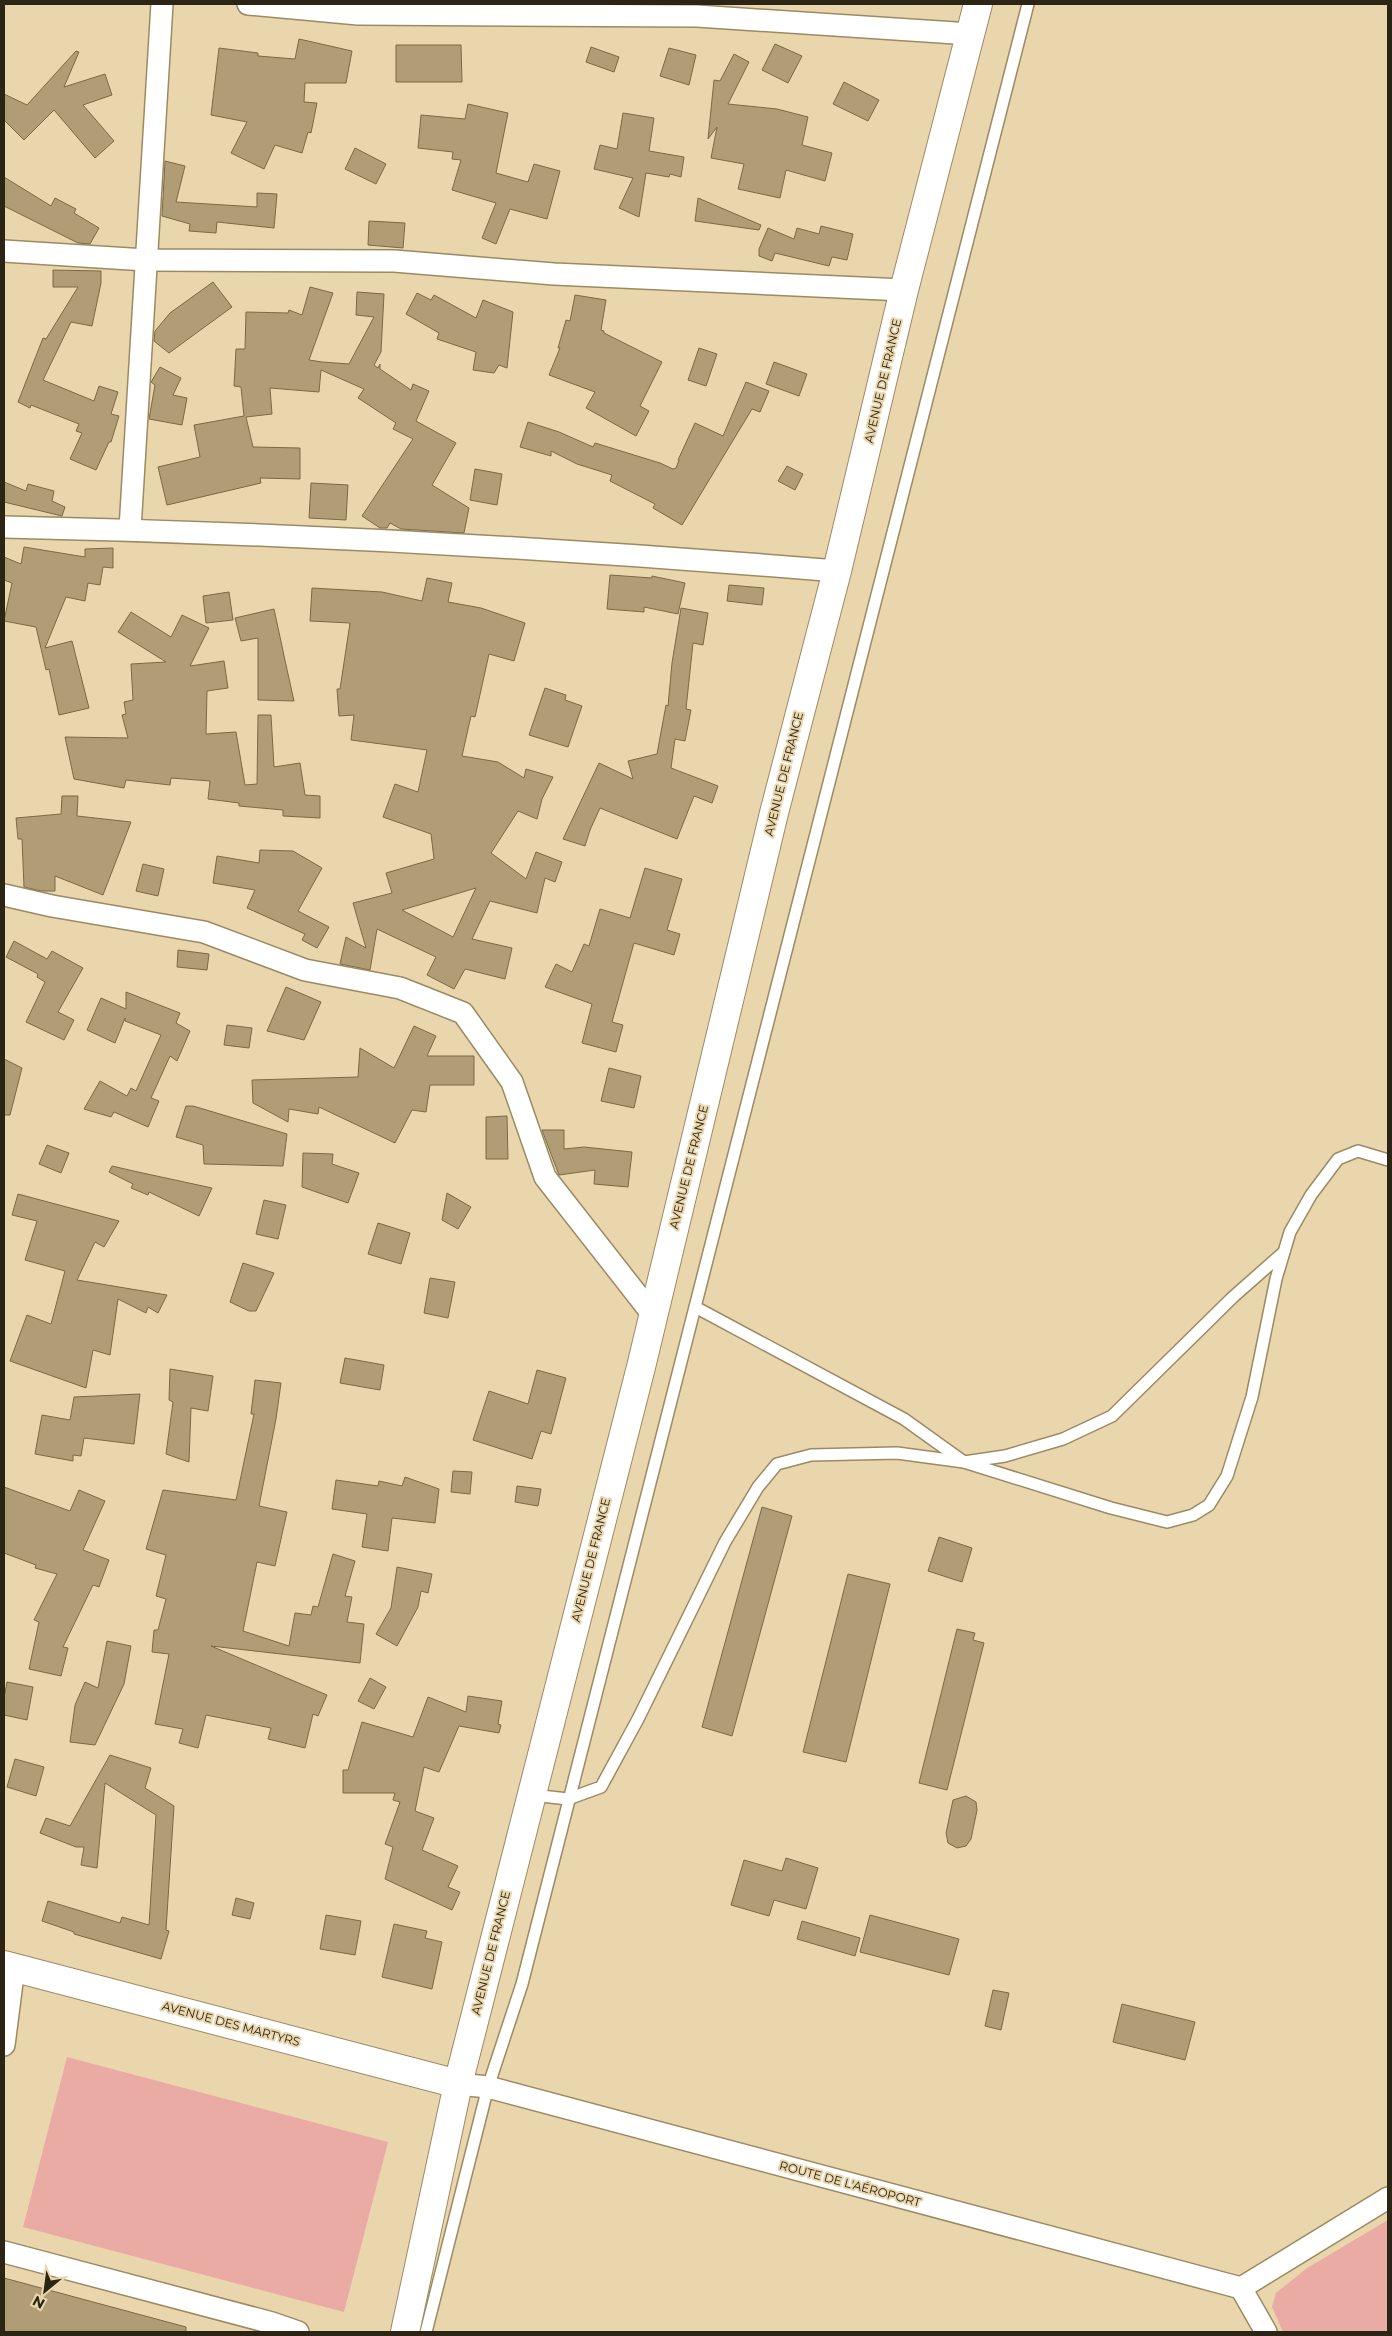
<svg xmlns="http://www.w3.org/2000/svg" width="1392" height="2336" font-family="Montserrat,sans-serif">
  <rect width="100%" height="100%" fill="#ead6ad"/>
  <g fill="#ebaba5">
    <path d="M67,2057L388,2142L344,2312L23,2227Z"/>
    <path d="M1388,2220V2332H1283L1272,2307L1276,2293L1307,2268Z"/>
  </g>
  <g fill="#b09d75" stroke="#7b6943" fill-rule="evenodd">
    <path d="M299,39L352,51L346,83H305L304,102L317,103L311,133L308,132L302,153L275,145L264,169L231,153L247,122L211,115L219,48L258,53V56L295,59Z"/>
    <path d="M775,44L802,56L788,83L762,70Z"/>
    <path d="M396,45H461L462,82H396Z"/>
    <path d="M591,47L619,57L614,72L586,62Z"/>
    <path d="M669,48L696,55L689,85L660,76Z"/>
    <path d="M76,51L79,52L64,87L105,74L112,95L83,105L114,141L95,158L54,110L24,140L4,120V94L27,105Z"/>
    <path d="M734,54L749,62L728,104L777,109L808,117L802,145L832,153L825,181L786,170L780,198L738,189L744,164L711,158L717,127L708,139L714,80L720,81Z"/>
    <path d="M844,82L879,100L868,121L833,104Z"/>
    <path d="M468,104L508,113L496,173L528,182L534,164L560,171L547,219L510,209L496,244L482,238L496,203L452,190L461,160L452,159L453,152L418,148L421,115L465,119Z"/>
    <path d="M623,113L654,118L649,151L684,157L681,177L670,174L669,177L646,173L639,217L619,208L633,178L594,169L600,145L617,149Z"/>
    <path d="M355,148L386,164L376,184L345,169Z"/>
    <path d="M165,161L185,166L176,202L257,207V193L277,194L274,228L217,222L216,233L189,231L190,224L162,216Z"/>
    <path d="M4,177L51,206L55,198L76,209L74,213L99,228L90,244L78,243L4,206Z"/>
    <path d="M698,198L761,225L759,230L695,221Z"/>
    <path d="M369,221L405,223L403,248L368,245Z"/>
    <path d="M821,226L853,234L847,260L832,257L829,266L775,253L772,261L759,256V249L768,228L794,239L797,228L819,234Z"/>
    <path d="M53,270L101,271V283L92,326L71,322L43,380L94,401L99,386L118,392L111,414L119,416L111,442H109L96,470L70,459L82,433L76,431L79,424L31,405L30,408L18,402L43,338L46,339L78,287H53Z"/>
    <path d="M213,282L232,307L169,353L154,341L155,331L170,313Z"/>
    <path d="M310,287L333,293L309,360L322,362L349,364L374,317L356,315L357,292L384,294L381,352L374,365L378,368L380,364V369L411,390L413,384L429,391L416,421L456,443L432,485L469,508L464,533L401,529L390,523L387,528H380L362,516L413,439L393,429L396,423L358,398L364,389L321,370L319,392L270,388L272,414L246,417L253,447L300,448V479L260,478L261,483L167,505L158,467L200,457L194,425L244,416L241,387L234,386L236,349H245L246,312L288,313L289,310L302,315Z"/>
    <path d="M417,293L431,300L434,295L476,318L483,300L513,312L507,368L499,365L494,373L473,370L476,352L437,339L439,333L406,314Z"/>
    <path d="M575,295L606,300L601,330L604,331V333L662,362L640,406L649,411L636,436L586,408L595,392L549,375L560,348H558L566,320L570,321Z"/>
    <path d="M699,348L717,354L706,386L688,380Z"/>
    <path d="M774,362L807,374L799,396L766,384Z"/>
    <path d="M160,367L181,378L173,395L187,398L182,425L149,419L155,385L151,382Z"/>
    <path d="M746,382L769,391L760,412L752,409L682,525L653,508L655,504L610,481L612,475L577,464L551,451V456L520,447L528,422L559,432L593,447L595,443L660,463L673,469L676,468L679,460H678L695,423L723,436Z"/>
    <path d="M787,466L803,474L795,490L778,481Z"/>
    <path d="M475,469L502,474L497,505L470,500Z"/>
    <path d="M4,482L26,491L28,484L54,491L52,501L65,507L62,516L4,502Z"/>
    <path d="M311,483L348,485L346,520L309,518Z"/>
    <path d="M24,547L85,557V549L113,548V568L103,567L100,585L88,583L85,601L66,597L45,648L72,641L89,708L59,715L49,669L46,670L36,627L4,621L12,583L4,580V557L21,564Z"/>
    <path d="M610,575L652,578V576L685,583L678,614L644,607V612L607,609Z"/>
    <path d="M427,578L452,583L448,602L481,608L525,623L514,661L489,654L475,717L471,716L462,756L498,762L524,778L526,769L553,777L542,799L537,819L518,811L491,853L526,879L536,852L562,862L555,882L545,878L537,913L490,901L472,939L512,948L505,979L465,969L454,989L427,975L436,957L377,929L370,970L340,964L346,937L366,948L353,903L392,893L386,873L434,859L431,834L383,817L395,784L418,792L427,750L351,740L354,715L339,716L337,689H340L350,623L310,621L312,588L382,592L422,601ZM476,888L453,937L402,910Z"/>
    <path d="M729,585L764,588L762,605L727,601Z"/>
    <path d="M229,592L233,620L206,623L203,596Z"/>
    <path d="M681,608L708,613L703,645L693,643L686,709L691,710L685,741L675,739L671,768L718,786L712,803L694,796L677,839L600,808L590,830L585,846L563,839L599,763L633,779L628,761L657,754L666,705L668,706L672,663Z"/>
    <path d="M274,609L286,665L294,701L258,700V638L241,641L235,618Z"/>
    <path d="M131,612L171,637L182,615L209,628L190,666L224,661L228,688L207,691L206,734L236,732L245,785L257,784L258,715H271L274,767L300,763L305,795L320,796V818L283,816V810L239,806V803L208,799L210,781L171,778L170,785L126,780L124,788L74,779L65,737L128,738L122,715L126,714L124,702L133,700L131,664L166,662L118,632Z"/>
    <path d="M545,688L566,695L565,700L582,706L568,747L529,735Z"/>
    <path d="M62,796H78L77,816L131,822L103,895L55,876V891H41L24,887L22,839H18L16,818L61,814Z"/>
    <path d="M260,850L293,851L322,868L298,911L329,927L317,948L302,940L305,934L247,908L255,890L213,883L217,856L259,863Z"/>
    <path d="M143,864L164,869L158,896L136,891Z"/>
    <path d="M645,868L682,879L667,930L680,934L674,955L634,943L612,1022L623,1025L616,1052L582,1043L592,1004L545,987L556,964L572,972L584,944L589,946L600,909L630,918Z"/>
    <path d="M14,941L47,959L52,951L83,968L58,1012L74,1020L64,1040L26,1022L45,982L37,977L38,974L6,957Z"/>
    <path d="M178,950L209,954L207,970L177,967Z"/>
    <path d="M286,987L321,1002L304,1040L267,1031Z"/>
    <path d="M126,992L180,1013L176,1023L190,1031L177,1061L170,1056L151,1098L159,1101L148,1127L114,1112L111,1117L84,1109L100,1081L127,1096L131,1088L136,1091L161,1035L125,1021V1018L115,1043L87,1030L101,998L126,1009Z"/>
    <path d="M227,1025L252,1028L249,1048L224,1045Z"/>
    <path d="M414,1026L436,1036L427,1056H474V1085H430L426,1112L412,1110L395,1143L319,1107L318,1114L289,1109L288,1122L253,1103L252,1080L358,1077L360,1048L394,1068Z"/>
    <path d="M4,1059L22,1068L10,1115H4Z"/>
    <path d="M609,1068L641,1076L634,1108L601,1101Z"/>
    <path d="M186,1106H193L287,1134L283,1166L204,1164L203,1145L176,1137Z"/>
    <path d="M507,1116L508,1159H486V1117Z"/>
    <path d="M542,1130H564V1149L584,1147L632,1152L628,1187L594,1184L595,1170L559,1175Z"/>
    <path d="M47,1145L69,1153L61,1173L39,1164Z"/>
    <path d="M303,1153L333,1154L332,1164L359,1173L348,1203L302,1187Z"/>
    <path d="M112,1166L138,1172L212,1188L199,1216L149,1192L148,1195L131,1188L133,1184L109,1172Z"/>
    <path d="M447,1193L471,1207L458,1229L442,1220Z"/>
    <path d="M18,1194L119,1221L104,1247L95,1242L77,1280L167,1295L158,1313L148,1307L146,1313L118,1299L110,1355L93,1350L86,1388L10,1361L27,1315L51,1324L65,1271L25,1260L37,1221L12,1215Z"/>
    <path d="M264,1200L286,1205L278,1239L256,1234Z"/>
    <path d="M378,1223L410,1233L401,1264L368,1254Z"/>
    <path d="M243,1263L274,1273L256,1311H249L230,1302Z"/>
    <path d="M430,1278L455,1282L448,1318L424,1313Z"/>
    <path d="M345,1358L384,1365L380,1390L340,1383Z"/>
    <path d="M170,1369L213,1376L208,1411L191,1408L189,1462L166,1454L173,1402L169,1400Z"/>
    <path d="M537,1370L566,1378L551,1434L541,1431L532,1459L473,1440L489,1391L528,1404Z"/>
    <path d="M255,1380L281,1383L276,1419L259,1506L287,1512L275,1566L257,1562L243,1631L289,1646L295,1613L311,1615L313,1606L318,1607L333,1554L355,1561L345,1596L352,1597L347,1622L364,1624L360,1663L211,1646L327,1695L318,1716L313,1714L305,1748L268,1739L271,1728L206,1715L198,1748L179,1743L183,1729L155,1724L169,1654L152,1652L154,1630H158L166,1599L156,1596L166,1555L146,1549L163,1490L236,1500L254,1414H251Z"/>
    <path d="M140,1394L134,1444L84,1438L81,1456L73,1455V1461L35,1454L42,1415L70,1420L74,1397Z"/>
    <path d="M453,1471L472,1472L470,1494L451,1492Z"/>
    <path d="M405,1477L439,1489L435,1523L392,1518L388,1551L362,1547L367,1514L332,1509L336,1480L378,1486L379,1481L402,1486Z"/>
    <path d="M517,1486L541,1489L538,1506L515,1502Z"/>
    <path d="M4,1487L70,1511L79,1490L105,1501L83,1550L109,1560L99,1587L93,1585L63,1647L68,1648L61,1676L29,1669L39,1622L34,1620L57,1574L35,1568L36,1565L4,1553Z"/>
    <path d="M762,1507L792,1516L732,1736L702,1727Z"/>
    <path d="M939,1537L972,1548L962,1582L928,1571Z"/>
    <path d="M397,1567L432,1574L428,1593L421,1591L418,1607L397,1646L376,1634L391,1608Z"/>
    <path d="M848,1574L890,1584L846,1762L803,1752Z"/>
    <path d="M957,1629L975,1633L973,1640L984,1643L947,1790L919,1783Z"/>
    <path d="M107,1641L131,1646L124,1684L95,1745L70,1742L75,1705L85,1682L98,1688Z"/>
    <path d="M370,1678L386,1687L374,1709L358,1701Z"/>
    <path d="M7,1682L33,1687L27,1720L4,1715V1698Z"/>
    <path d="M468,1696L502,1701L498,1724L501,1725L499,1733L459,1726L439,1772L424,1767L415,1811L434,1818L422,1850L458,1866L448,1887L460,1892L452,1910L385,1879L393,1847L385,1844L400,1802L393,1800L395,1793H343V1770H348L362,1722L413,1737L428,1697L466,1712Z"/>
    <path d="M110,1755L151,1768L145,1788L174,1806L166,1930L169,1931L161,1959L74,1934V1932L42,1921L48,1901L120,1923L122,1917L149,1925L156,1815L105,1783L97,1868L81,1865L84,1847H76L40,1833L46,1818L70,1826Z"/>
    <path d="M15,1759L44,1767L36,1796L7,1787Z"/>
    <path d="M966,1796L976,1802L977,1810L971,1839L966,1846L957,1848L948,1843L946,1833L953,1800Z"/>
    <path d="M786,1858L818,1868L806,1909L774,1900L769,1916L731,1905L744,1860L782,1871Z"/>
    <path d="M236,1898L254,1903L250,1919L232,1915Z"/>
    <path d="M326,1915L361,1921L355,1955L320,1949Z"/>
    <path d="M870,1915L959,1939L949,1975L860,1952Z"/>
    <path d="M802,1921L860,1938L855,1956L797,1939Z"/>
    <path d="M394,1924L427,1931L425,1938L442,1942L432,1989L382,1977Z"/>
    <path d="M993,1990L1009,1993L1001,2030L985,2026Z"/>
    <path d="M1122,2004L1195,2022L1185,2060L1113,2042Z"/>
    <path d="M4,2278L186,2327V2332H4Z"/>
  </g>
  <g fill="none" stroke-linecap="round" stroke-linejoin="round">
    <defs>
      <g id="lane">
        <path d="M697,1308L904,1419L964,1462L1005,1456L1063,1439L1112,1416L1233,1297L1284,1252"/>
        <path d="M532,1795L568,1799L601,1787L638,1719L725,1542L758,1487L777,1464L811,1455L897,1453L964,1462L1111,1508L1167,1522L1193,1515L1209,1505L1227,1476L1252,1397L1276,1279L1290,1232L1311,1195L1338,1159L1358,1151L1388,1160"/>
        <path d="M426,2332L488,2087L522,1984L1028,4"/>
      </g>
      <g id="street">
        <path d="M248,4L358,14L697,16L971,34"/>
        <path d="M4,251L146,260L394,261L554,274L904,290"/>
        <path d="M4,527C282,533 560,548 837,571"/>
        <path d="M130,529L162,4"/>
        <path d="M4,895L52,906L204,932L305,970L400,988L463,1013L512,1082L545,1177L653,1315"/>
        <path d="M4,2045L14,1967"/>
        <path d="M458,2084L488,2087L1241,2288"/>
        <path d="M4,2252L272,2323L298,2332"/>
        <path d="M1241,2288L1388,2198"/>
        <path d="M1241,2288L1266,2332"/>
      </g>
      <g id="secondary">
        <path d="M4,1965L458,2084"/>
        <path d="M405,2332L458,2084L641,1367L774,813L837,571L904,290L978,4"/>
      </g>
    </defs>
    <use href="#lane" stroke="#9c8a63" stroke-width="14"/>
    <use href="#street" stroke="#9c8a63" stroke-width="24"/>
    <use href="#secondary" stroke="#9c8a63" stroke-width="30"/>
    <use href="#lane" stroke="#fff" stroke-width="11"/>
    <use href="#street" stroke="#fff" stroke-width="21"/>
    <use href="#secondary" stroke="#fff" stroke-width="28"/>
  </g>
  <g text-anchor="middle" stroke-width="4" stroke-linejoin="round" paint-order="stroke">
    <g font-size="12" fill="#2c2414" stroke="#ead6ad">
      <text transform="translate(883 381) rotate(-77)" y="4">AVENUE DE FRANCE</text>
      <text transform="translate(784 774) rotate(-76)" y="4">AVENUE DE FRANCE</text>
      <text transform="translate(689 1167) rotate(-76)" y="4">AVENUE DE FRANCE</text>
      <text transform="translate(591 1560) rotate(-76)" y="4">AVENUE DE FRANCE</text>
      <text transform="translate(491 1953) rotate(-76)" y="4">AVENUE DE FRANCE</text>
      <text transform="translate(231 2024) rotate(15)" y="4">AVENUE DES MARTYRS</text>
      <text transform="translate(850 2184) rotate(15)" y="4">ROUTE DE L'AÉROPORT</text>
    </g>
  </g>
  <rect width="1392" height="2336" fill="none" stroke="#2c2414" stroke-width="10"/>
  <g transform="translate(45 2291) rotate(209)" stroke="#ead6ad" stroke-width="4" paint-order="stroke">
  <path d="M0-4L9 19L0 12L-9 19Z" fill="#2c2414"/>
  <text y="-8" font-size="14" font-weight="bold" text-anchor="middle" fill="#2c2414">N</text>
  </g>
</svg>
